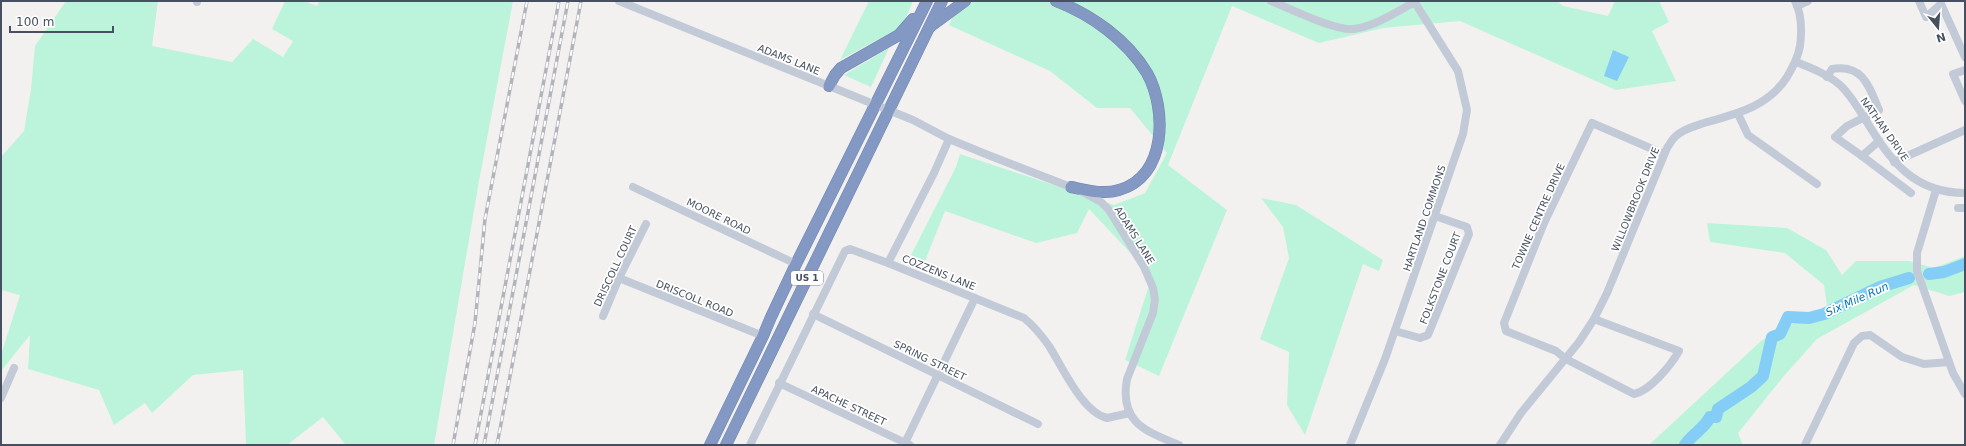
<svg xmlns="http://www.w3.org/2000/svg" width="1966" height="446" font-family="'DejaVu Sans',sans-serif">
  <rect width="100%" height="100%" fill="#f3f1f0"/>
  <g fill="#bbf4da">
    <path d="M66,1H158L152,46L232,62L253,39L283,57L293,41L272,29L285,1H304L317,6L319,1H513L479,181L434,445H346L323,417L287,445H246L243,370L193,375L152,413L145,403L114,425L99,390L28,369L30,335L1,371V355L20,295L1,290V157L24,131L31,89L35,46Z"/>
    <path d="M869,1H913L902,27L840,60Z"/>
    <path d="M959,1H1557L1563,6L1608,16L1615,1H1659L1669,22L1652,31L1676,81L1616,90L1460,21L1383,28L1319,43L1232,6L1168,165L1227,210L1159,376L1125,360L1152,276L1089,209L1077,233L1036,243L945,211L925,261L911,255L956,167L960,154L1114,205L1145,193L1167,153L1130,108H1097L1050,71L949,25Z"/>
    <path d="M889,48L871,87L844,75Z"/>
    <path d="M1261,198L1296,205L1383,260L1379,271L1363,264L1305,435L1287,405L1289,352L1260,339L1289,258L1283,227Z"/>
    <path d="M1707,223L1787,228L1826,250L1842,275L1856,261H1909L1934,268L1965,256V292L1949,296L1914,285L1817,339L1783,377L1738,433L1743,445H1649L1761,341L1827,306L1824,285L1785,253L1710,242Z"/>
  </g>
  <path fill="#84cdf6" d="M1613,50L1629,57L1617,81L1604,76Z"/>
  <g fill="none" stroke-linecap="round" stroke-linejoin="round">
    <g stroke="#84cdf6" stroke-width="12">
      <path d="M1929,274L1944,272L1965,264"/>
      <path d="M1685,445C1692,434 1704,429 1710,417H1716L1718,409L1751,387L1763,376L1772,337L1780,334L1788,317L1809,318L1824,314L1880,287L1909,278"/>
    </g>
    <defs>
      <g id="highway">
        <path d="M1056,1C1092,15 1127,40 1147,73C1167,109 1167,177 1119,190C1103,195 1086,190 1071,187"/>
        <path d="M931,26L965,1"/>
        <path d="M829,86L835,75L841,68L899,35L913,19"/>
        <path d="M710,445L763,336L771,317L796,264L927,1"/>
        <path d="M726,445L942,1"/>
      </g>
    </defs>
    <use href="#highway" stroke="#6e84b0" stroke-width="12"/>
    <g stroke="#c3cad7" stroke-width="8">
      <path d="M619,1L913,120L949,139L988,155L1081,191L1101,202L1109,210L1144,267L1153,288L1155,299L1153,313L1127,379C1119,423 1146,431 1179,445"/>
      <path d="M1271,1C1289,8 1335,31 1353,29C1374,27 1396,12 1415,2"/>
      <path d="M1919,1L1926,17L1941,4L1965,57"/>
      <path d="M197,2V1"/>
      <path d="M1797,6L1808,1"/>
      <path d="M1796,62C1811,68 1827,74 1840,85C1850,94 1858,108 1865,119C1890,160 1913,193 1965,193"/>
      <path d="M1965,70L1953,74L1965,101"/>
      <path d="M1827,77L1832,69C1863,64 1869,86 1879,110L1847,126L1835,137L1862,156"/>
      <path d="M1738,114L1748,135L1817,184"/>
      <path d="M1879,141L1862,156L1911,193"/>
      <path d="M1894,162L1965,130"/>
      <path d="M633,187L796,264"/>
      <path d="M1936,190L1917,253V271L1953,373L1965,394"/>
      <path d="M1958,208H1965"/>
      <path d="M888,263L934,173L949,139"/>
      <path d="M619,278L763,336"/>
      <path d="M813,314L1038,424"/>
      <path d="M603,316L619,278L646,224"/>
      <path d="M1594,319L1679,351C1671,365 1650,391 1634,394L1566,359L1556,351L1506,331L1504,323L1544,223L1592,123L1664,154"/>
      <path d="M1395,331L1420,338L1428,335L1469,234L1467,227L1435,216"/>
      <path d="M779,383L910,445"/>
      <path d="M1,398L14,368"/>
      <path d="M750,445L844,253L845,251L850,249L888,263L1024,318C1034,326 1042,336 1049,346C1062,366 1082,412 1107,418L1130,413"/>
      <path d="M904,445L975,298"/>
      <path d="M1350,445L1385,359L1463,134L1467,110L1458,71L1414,1"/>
      <path d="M1500,445L1521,413L1579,342L1594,319L1607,293L1667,148C1670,144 1672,139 1676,136C1683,129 1695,126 1704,123C1736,114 1768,107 1787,77C1793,67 1798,58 1800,46C1802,31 1802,15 1795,1"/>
      <path d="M1805,445L1854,343L1862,336L1870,335L1902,357L1924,364L1949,362"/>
    </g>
    <use href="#highway" stroke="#8399c4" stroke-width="11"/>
    <defs>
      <g id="rail">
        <path d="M453,445L475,323L485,219L527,1"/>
        <path d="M475,445L559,1"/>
        <path d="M484,445L568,1"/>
        <path d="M497,445L581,1"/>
      </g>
    </defs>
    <use href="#rail" stroke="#b2b4bc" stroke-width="3.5"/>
    <use href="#rail" stroke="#fff" stroke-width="2" stroke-dasharray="6" stroke-linecap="butt"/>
  </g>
  <g text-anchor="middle" stroke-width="3.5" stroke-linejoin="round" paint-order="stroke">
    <rect fill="#fff" stroke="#7e8490" stroke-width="1" x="791" y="271" width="32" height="14" rx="3"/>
    <g font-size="9" font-weight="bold" fill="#465060">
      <text x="807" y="281">US 1</text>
    </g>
    <g font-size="10" fill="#465060" stroke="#fff">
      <text transform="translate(789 59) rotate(22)" y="4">ADAMS LANE</text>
      <text transform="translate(1885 129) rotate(55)" y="4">NATHAN DRIVE</text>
      <text transform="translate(1635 199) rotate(-68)" y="4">WILLOWBROOK DRIVE</text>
      <text transform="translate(719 216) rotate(26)" y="4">MOORE ROAD</text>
      <text transform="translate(1538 216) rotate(-66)" y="4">TOWNE CENTRE DRIVE</text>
      <text transform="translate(1424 218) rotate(-71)" y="4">HARTLAND COMMONS</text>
      <text transform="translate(1135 235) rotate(58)" y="4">ADAMS LANE</text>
      <text transform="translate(615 266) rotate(-65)" y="4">DRISCOLL COURT</text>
      <text transform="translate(939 272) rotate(22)" y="4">COZZENS LANE</text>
      <text transform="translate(1440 278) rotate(-69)" y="4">FOLKSTONE COURT</text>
      <text transform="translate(695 298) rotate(22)" y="4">DRISCOLL ROAD</text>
      <text transform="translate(930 360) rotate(26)" y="4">SPRING STREET</text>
      <text transform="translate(849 405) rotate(25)" y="4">APACHE STREET</text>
    </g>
    <g font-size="11" font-style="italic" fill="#0076ba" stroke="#fff">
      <text transform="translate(1857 299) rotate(-24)" y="4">Six Mile Run</text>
    </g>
  </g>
  <rect width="1966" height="446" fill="none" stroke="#465060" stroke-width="4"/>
  <g transform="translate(1938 28) rotate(163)" stroke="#ffffff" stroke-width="3" paint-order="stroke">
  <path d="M0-3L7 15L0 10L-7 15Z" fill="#465060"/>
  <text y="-6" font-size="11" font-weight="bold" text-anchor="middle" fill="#465060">N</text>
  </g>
  <path d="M10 26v6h103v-6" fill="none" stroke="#465060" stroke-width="2"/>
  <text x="16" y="26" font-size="12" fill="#465060" stroke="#ffffff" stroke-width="3" paint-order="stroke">100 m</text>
</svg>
